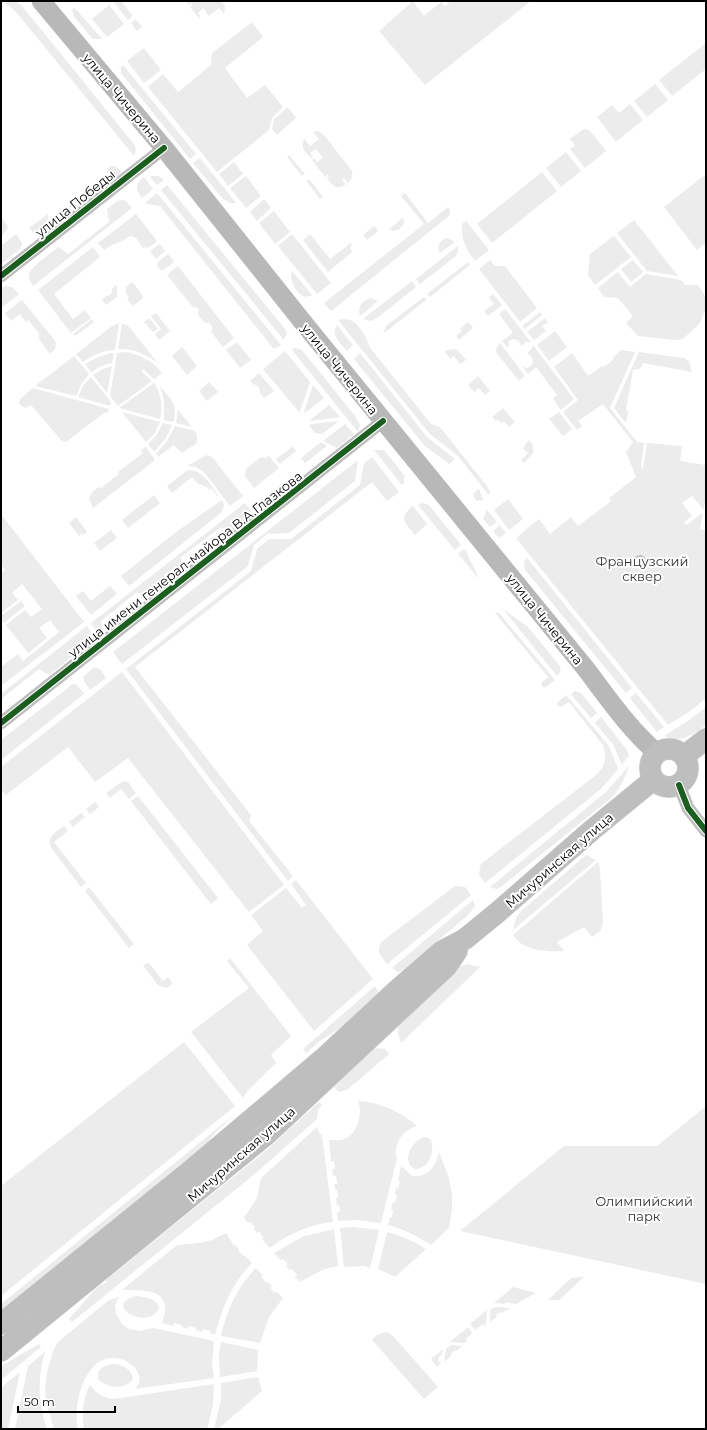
<svg xmlns="http://www.w3.org/2000/svg" width="707" height="1430" font-family="Montserrat,sans-serif">
  <rect width="100%" height="100%" fill="#fff"/>
  <g fill="#ececec">
    <path d="M3,1H15L22,6L133,143L136,149L134,156L16,12Z"/>
    <path d="M113,1H121L133,16L128,20Z"/>
    <path d="M186,1H221L225,6L224,14L219,8L209,16L203,8L198,13L200,16L199,18L190,7L193,4L192,3L189,5Z"/>
    <path d="M413,1L424,16L441,2L445,6L451,1H531L425,85L379,31Z"/>
    <path d="M109,5L124,24L107,37L92,19Z"/>
    <path d="M74,7L102,39H93L75,18L72,11Z"/>
    <path d="M136,19L142,27L137,31L131,23Z"/>
    <path d="M252,22L263,37L225,68L247,98L265,85L283,107L272,118L269,130L217,172L148,87L163,74L178,92L211,65L212,53Z"/>
    <path d="M706,43V69L672,96L659,80Z"/>
    <path d="M144,48L161,70L144,83L127,61Z"/>
    <path d="M123,65L196,154L190,159L121,73V68Z"/>
    <path d="M655,84L668,100L647,117L634,101Z"/>
    <path d="M630,104L643,120L616,142L597,117L612,105L619,113Z"/>
    <path d="M288,107L296,118L277,135L272,129L274,119Z"/>
    <path d="M586,129L590,131L606,151L585,168L570,149L575,145L570,139L582,130Z"/>
    <path d="M316,131L320,132L324,135L352,171C353,176 352,179 348,183L344,178L342,180L346,184C337,191 332,185 327,178L329,176L328,174L325,177L312,160L314,158L317,162L323,158L316,149L310,153L313,157L311,158C305,152 300,148 304,139L310,146L319,139L313,132Z"/>
    <path d="M566,152L581,171L561,187L546,168Z"/>
    <path d="M289,155L305,174L302,176L287,157Z"/>
    <path d="M200,158L236,203H230L223,199L193,163Z"/>
    <path d="M234,162L243,174L228,186L219,174Z"/>
    <path d="M111,166H115L122,172L112,180L107,172L108,168Z"/>
    <path d="M542,172L557,191L492,243L477,224Z"/>
    <path d="M706,174V246L704,244L697,250L664,207Z"/>
    <path d="M152,176H158L164,180L157,185L150,177Z"/>
    <path d="M246,176L261,196L246,208L230,188Z"/>
    <path d="M144,177L153,189L142,198C135,189 135,184 144,177Z"/>
    <path d="M309,179L323,197L320,199L307,182Z"/>
    <path d="M167,185L285,329L287,333L284,340L161,190Z"/>
    <path d="M157,193L281,345L275,349L273,348L160,206L147,204L146,202Z"/>
    <path d="M405,193L428,223L448,207L450,210V215L331,311L324,303L424,224L401,196Z"/>
    <path d="M264,199L271,208L257,221L250,212Z"/>
    <path d="M121,200L126,201L132,208L33,286C31,282 28,279 29,274C31,266 52,253 58,247L68,254L109,222L107,209L117,201Z"/>
    <path d="M274,211L290,232L275,244L259,223Z"/>
    <path d="M48,214L47,231L41,236L36,235L29,228Z"/>
    <path d="M136,214L157,241L148,248L146,247L143,248L136,238L131,236C127,237 126,240 122,241C116,243 109,246 104,250L98,243Z"/>
    <path d="M1,217L7,225L8,229L1,236Z"/>
    <path d="M403,218L404,223L400,229L394,231L389,229Z"/>
    <path d="M634,220L678,276L647,271L617,233Z"/>
    <path d="M466,221L489,250L475,261C466,250 461,239 462,224Z"/>
    <path d="M374,226L378,231L367,240L363,235Z"/>
    <path d="M16,234L22,243L21,248L1,264V246Z"/>
    <path d="M292,234L331,283L317,294L278,246Z"/>
    <path d="M310,234L330,259L351,243L352,244L350,248L352,252L328,272L303,240Z"/>
    <path d="M614,236L631,257L595,285L588,275L590,254Z"/>
    <path d="M448,238L455,242L440,253C436,246 440,239 448,238Z"/>
    <path d="M160,244L165,251L156,259L150,251Z"/>
    <path d="M458,246V251L456,256L420,284L416,279Z"/>
    <path d="M93,247L100,257L54,294L73,319L85,310L91,318L71,333L38,290Z"/>
    <path d="M168,254L174,262L162,271L157,266L158,262Z"/>
    <path d="M490,260L495,266H505L537,308L520,322L479,269Z"/>
    <path d="M633,260L643,272L631,282L621,269Z"/>
    <path d="M468,262L470,265L430,297L427,294Z"/>
    <path d="M178,266L234,338L223,347L212,333V326L209,323H205L198,315L199,310L198,308L192,306L167,275Z"/>
    <path d="M292,271L312,295C300,303 288,281 292,271Z"/>
    <path d="M618,272L630,287L646,274L681,280L685,285H698L706,297V308L700,323L683,339L675,340L638,336L626,323L633,316L618,298L604,297L598,288Z"/>
    <path d="M412,281L416,287L377,318L371,321L363,319Z"/>
    <path d="M132,282L141,293L143,298L133,306L127,299L129,297L126,293V287Z"/>
    <path d="M116,285L117,286V297L106,305L102,300L106,296L111,295L112,289Z"/>
    <path d="M5,286L12,287L19,294L1,308V289Z"/>
    <path d="M493,294L502,305L488,316L484,311L494,304L489,297Z"/>
    <path d="M424,297L426,300L383,334L386,326Z"/>
    <path d="M371,298L378,301L360,316C357,307 362,300 371,298Z"/>
    <path d="M22,300L56,342L55,349L50,354L39,339V333L28,320L26,322L20,314L11,321L5,313Z"/>
    <path d="M505,309L531,342H526L523,345H521L518,340L513,339L509,341L508,348L502,341L513,333L499,314Z"/>
    <path d="M540,312L542,315L525,329L522,326Z"/>
    <path d="M156,313L170,331L159,340L155,334L161,329L151,316Z"/>
    <path d="M149,318L158,329L153,332L144,322Z"/>
    <path d="M545,318L548,322L542,326L546,331L534,340L527,332Z"/>
    <path d="M92,319L94,322L77,335H73V334Z"/>
    <path d="M343,319C358,318 366,337 371,349L431,424L440,427L486,485L490,491L489,495L458,456L430,434L338,320Z"/>
    <path d="M468,322L473,328L459,340L456,336L462,331L460,329Z"/>
    <path d="M119,323L115,350C103,350 93,355 83,362L76,354L112,326Z"/>
    <path d="M122,324L127,325L130,328L157,362C145,354 133,348 118,349Z"/>
    <path d="M337,325L353,345L347,351C341,343 330,335 337,325Z"/>
    <path d="M555,331L567,347L549,361L537,345Z"/>
    <path d="M237,342L251,360L240,368L226,350Z"/>
    <path d="M500,343L525,376L519,381L496,352L497,347Z"/>
    <path d="M533,345L574,399L561,410L553,399L557,395L536,367L528,374L523,367L528,368L533,363L532,357L528,354V352L532,349Z"/>
    <path d="M182,347L197,366L187,375L172,356Z"/>
    <path d="M295,348L302,350L355,416L360,425L358,432L292,350Z"/>
    <path d="M456,349L466,360L460,364L454,356L450,359L445,352L447,350Z"/>
    <path d="M621,350L635,352L610,408L637,442L644,443L641,466L643,469L647,443L682,446L680,461L706,465V493L704,510L692,496L682,503L692,516L684,522L686,525L703,513L700,529L706,531V698L689,712L668,725L516,538L539,519L550,534L571,517L578,526L610,502L611,500L609,498L636,477L626,452L633,442L603,404L578,421L582,426L577,430L563,412L578,400L554,367L572,353L588,376L602,366L604,367L613,360V358Z"/>
    <path d="M285,351L310,382L300,411L299,412L263,369Z"/>
    <path d="M126,352C140,355 153,361 162,373L154,379L143,369L142,372L152,381L118,406L110,396L117,353Z"/>
    <path d="M639,352L684,358L689,361L692,372L643,363L640,369L633,370L626,410H628L627,420L625,422L614,408Z"/>
    <path d="M110,353H114L112,363L104,365L91,372L85,364L96,358Z"/>
    <path d="M360,353L427,437L455,459L449,464L424,445L354,359Z"/>
    <path d="M74,356L89,374L82,383L76,396L35,386Z"/>
    <path d="M112,366L107,393L93,375L103,369Z"/>
    <path d="M259,373L274,391L264,398L260,393V390L258,386L253,384L250,381Z"/>
    <path d="M478,376L490,391L485,395L479,388L474,392L468,385Z"/>
    <path d="M91,377L111,402L110,406L78,397L83,386Z"/>
    <path d="M209,382L218,392L207,401L199,391Z"/>
    <path d="M154,383C161,394 163,406 160,419L119,408Z"/>
    <path d="M313,385L324,398L305,413L304,412Z"/>
    <path d="M160,386C170,399 179,404 173,422L164,420V401Z"/>
    <path d="M33,388L109,409L107,413L105,412L66,442L62,441L31,405L25,408L19,404L20,399Z"/>
    <path d="M329,405L340,417L311,421L310,420Z"/>
    <path d="M503,408L515,422L509,427L504,421L501,423L498,419L496,421L492,417Z"/>
    <path d="M178,409V410L192,427L176,423Z"/>
    <path d="M122,412L160,422L155,433L146,442Z"/>
    <path d="M559,412L572,429L563,436L549,419Z"/>
    <path d="M339,421L322,434L315,433L309,426L311,424Z"/>
    <path d="M163,423L172,425L166,438L154,452L148,444L156,436Z"/>
    <path d="M345,424L354,434L337,448L323,441Z"/>
    <path d="M175,426L195,431L197,436V443L182,453L174,445L158,457L156,454L167,441Z"/>
    <path d="M529,440C538,451 532,455 524,463L521,460L528,453L523,448Z"/>
    <path d="M321,442L327,446L305,463L301,458Z"/>
    <path d="M293,446L296,451L280,464L276,459Z"/>
    <path d="M146,447L155,460L93,508L89,499L92,492L99,487L101,488L119,474L118,472L143,453L141,450Z"/>
    <path d="M374,450H384L404,475V483L402,485Z"/>
    <path d="M207,455L212,457L243,496L230,506L204,472L196,467L187,466Z"/>
    <path d="M269,456L279,468L254,488L245,476L246,469L261,457L265,458Z"/>
    <path d="M372,457L399,492L387,501L372,482L135,667L251,815L249,821L293,876L288,881L126,669L251,571L257,549L269,539H291L360,485L364,463Z"/>
    <path d="M358,460L355,481L289,533L267,534L254,545L248,566L122,664L113,652Z"/>
    <path d="M188,470C202,469 211,485 218,495L217,496L211,488L209,490L206,486L205,487L201,484L199,485L192,477L172,493L167,486Z"/>
    <path d="M479,489L483,500L476,501L473,494Z"/>
    <path d="M154,495L160,503L128,528L122,520Z"/>
    <path d="M508,499L523,519L509,530L494,510Z"/>
    <path d="M222,500L224,505L222,512L129,586L121,576L176,532Z"/>
    <path d="M245,503L251,512L248,518L231,532L221,527L181,557L183,569L147,598L137,592L101,621L103,632L100,635L91,623Z"/>
    <path d="M423,503L429,505L461,545L455,550L418,505Z"/>
    <path d="M413,506L427,524L415,535C405,523 398,518 413,506Z"/>
    <path d="M487,510L497,522L490,527L483,519Z"/>
    <path d="M1,514L84,622L1,686V667L18,654L23,661L59,632L50,620L39,628L47,638L28,653L6,625L25,610L31,617L42,609L22,584L12,593L18,600L1,613V573L5,570L1,564Z"/>
    <path d="M76,517L87,532L83,535L82,533L79,536L69,523Z"/>
    <path d="M500,525L506,533L499,538L493,531Z"/>
    <path d="M111,530L117,538L100,551L94,543Z"/>
    <path d="M464,549L466,551L479,579L458,554Z"/>
    <path d="M527,558L632,688L626,693L525,570L524,562Z"/>
    <path d="M110,586L117,594L91,615L76,596L83,591L91,601Z"/>
    <path d="M21,601L25,606L4,623L1,618V616Z"/>
    <path d="M503,609L528,627L560,666C561,670 561,673 557,676Z"/>
    <path d="M495,613H499L555,680L546,687H542L541,683L548,677Z"/>
    <path d="M87,626L95,638L49,675L39,669L1,699V694Z"/>
    <path d="M94,667L101,670L106,678L90,690L84,681L83,677Z"/>
    <path d="M122,672L284,885L249,912L128,758L95,782L68,747L6,795L1,789L3,787L1,785V767Z"/>
    <path d="M73,684L77,685L84,694L1,760V740Z"/>
    <path d="M575,691L581,693L597,713L591,718L571,694Z"/>
    <path d="M636,693L664,727L657,732L630,698Z"/>
    <path d="M566,695L609,746L618,769L602,788L485,883L479,875L480,866L482,863L596,775L602,768L605,761V754L603,745L569,702L561,707L557,705L558,702Z"/>
    <path d="M706,707V725C693,735 679,744 664,736L688,721Z"/>
    <path d="M601,717L627,750L629,755L622,765L613,744L595,723Z"/>
    <path d="M629,766C625,778 620,790 610,799L501,887L496,889L490,887L606,792Z"/>
    <path d="M125,781L128,782L136,793L129,799L121,789L110,798L106,793L120,783Z"/>
    <path d="M138,796L218,898L211,904L131,801Z"/>
    <path d="M95,802L99,807L90,814L86,809Z"/>
    <path d="M81,813L85,817L73,827L69,822Z"/>
    <path d="M64,826L68,831L54,842L86,883L81,887L52,849C45,837 56,832 64,826Z"/>
    <path d="M586,855L596,860L513,930L516,918L519,913Z"/>
    <path d="M598,862L600,869L603,923L601,930L592,937L584,927L557,942L564,951C546,952 523,951 513,935Z"/>
    <path d="M296,880L373,979L314,1031L247,945L263,931L251,915L286,888L302,908L306,905L291,884Z"/>
    <path d="M455,886L465,887L471,895L387,964L379,953L380,943Z"/>
    <path d="M89,887L134,944L129,948L85,891Z"/>
    <path d="M473,900L475,906L468,915L402,971L398,972L392,968Z"/>
    <path d="M230,958L291,1036L271,1055L276,1063L248,1090L243,1098L191,1032L249,988L227,961Z"/>
    <path d="M147,963H149L163,981L168,977L173,984L166,988L158,985L143,966Z"/>
    <path d="M467,964L480,967L401,1043L398,1034V1025L455,968Z"/>
    <path d="M375,986L378,991L379,995L347,1024L321,1040L306,1053L303,1049Z"/>
    <path d="M184,1042L235,1106L1,1296V1186Z"/>
    <path d="M378,1048L385,1049L389,1054L347,1090L339,1092L334,1087L372,1050Z"/>
    <path d="M358,1101C380,1102 401,1112 417,1126C403,1130 393,1143 397,1158L381,1223L356,1220L338,1221L337,1213L340,1212L339,1205H337L336,1198H338L337,1190H335L334,1184H337L336,1176H333L332,1169H335L334,1161H331L329,1140C334,1140 339,1141 344,1139C358,1134 363,1113 358,1101Z"/>
    <path d="M319,1102L322,1105L318,1110L317,1119L256,1173L72,1322L69,1319L94,1290L102,1284L103,1285L107,1281L106,1280L269,1148Z"/>
    <path d="M706,1106V1284L460,1231L564,1146H657Z"/>
    <path d="M235,1114L214,1134L196,1157L1,1315V1304Z"/>
    <path d="M317,1127L319,1132L322,1136L333,1222C311,1224 287,1234 270,1248L262,1239L264,1238L259,1231L257,1233L254,1229L255,1227L250,1222L248,1223L244,1218L257,1198L261,1178Z"/>
    <path d="M424,1137H427L431,1140C435,1153 429,1168 415,1169C400,1162 412,1141 424,1137Z"/>
    <path d="M439,1152L449,1178L452,1195V1209L449,1228L431,1245C417,1236 404,1229 388,1225L390,1217H392L393,1210L391,1209L392,1203H395L397,1195H395L396,1188L398,1189L400,1181L398,1180L401,1166L412,1176C428,1178 436,1166 439,1152Z"/>
    <path d="M353,1227L379,1230L370,1268L364,1266L344,1267L340,1228Z"/>
    <path d="M334,1229L338,1266L322,1270L300,1282L295,1277L297,1275L292,1269L290,1270L286,1266L288,1264L283,1259L281,1260L274,1253L302,1237Z"/>
    <path d="M387,1232C401,1236 414,1241 426,1249L395,1277L378,1269Z"/>
    <path d="M226,1233L234,1246L235,1245L239,1249L238,1250L243,1256L244,1255L252,1263C232,1283 222,1308 215,1335L210,1333V1331L203,1329L202,1332L196,1330V1328L189,1326L188,1329L181,1327L182,1325L174,1323L173,1326L162,1323C175,1289 145,1290 122,1290L177,1245L200,1243L212,1240Z"/>
    <path d="M256,1268L263,1276L261,1277L267,1283L268,1282L272,1286L270,1288L275,1293L277,1292L283,1298L269,1317L260,1343L221,1336C226,1311 238,1286 256,1268Z"/>
    <path d="M584,1277L559,1300H548L571,1278Z"/>
    <path d="M513,1287L536,1293L516,1304L506,1302L505,1304L494,1303Z"/>
    <path d="M136,1296C143,1296 167,1301 156,1313C149,1321 131,1318 125,1310C119,1302 129,1298 136,1296Z"/>
    <path d="M119,1297L115,1305L116,1313L122,1324L129,1329L139,1331L153,1328L214,1341L212,1363L214,1378L135,1389C150,1373 125,1355 109,1358C82,1363 73,1407 78,1429H54L47,1405L45,1391L47,1372L53,1351L58,1342L109,1300Z"/>
    <path d="M495,1307L511,1308L502,1313L501,1312L496,1315L497,1317L490,1322V1310Z"/>
    <path d="M487,1310L486,1324L484,1326L483,1324L475,1330L470,1324Z"/>
    <path d="M468,1327L472,1333L466,1339L467,1340L465,1343L450,1342Z"/>
    <path d="M385,1332L389,1333L394,1337L438,1387L424,1399L372,1340L377,1335Z"/>
    <path d="M221,1342L258,1350L257,1371L220,1377L219,1355Z"/>
    <path d="M39,1344L41,1347L1,1380V1366Z"/>
    <path d="M451,1345L462,1346L456,1351L455,1350L451,1353L452,1355L444,1362L446,1349Z"/>
    <path d="M443,1349L441,1356H439L438,1362H441L437,1367L431,1359Z"/>
    <path d="M45,1352C37,1379 38,1403 47,1429H15L28,1366Z"/>
    <path d="M115,1364C124,1365 131,1370 133,1378C127,1391 106,1388 98,1379V1373C102,1366 108,1364 115,1364Z"/>
    <path d="M20,1372L8,1429H1V1388Z"/>
    <path d="M258,1377L262,1391L218,1429H214L221,1400V1383Z"/>
    <path d="M214,1384L213,1405L207,1429H84C81,1413 83,1399 90,1385C96,1393 103,1398 114,1399Z"/>
  </g>
  <circle fill="#bfbfbf" cx="640" cy="561" r="6"/>
  <g fill="none" stroke-linecap="round" stroke-linejoin="round">
    <defs>
      <g id="primary">
        <circle cx="669" cy="768" r="19"/>
        <path d="M684,756L706,739"/>
        <path d="M1,1324L189,1172L253,1118L325,1057L396,991L442,951L465,939L498,912L592,830L653,780"/>
        <path d="M1,1351L266,1135L447,966L457,951"/>
      </g>
    </defs>
    <use href="#primary" stroke="#dbdbdb" stroke-width="22"/>
    <g stroke="#bebebe" stroke-width="13">
      <path d="M1,276L164,148"/>
      <path d="M1,723L383,421"/>
      <path d="M679,785L688,808L706,831"/>
    </g>
    <path stroke="#b8b8b8" stroke-width="19" d="M41,1L164,148L306,326L586,669C608,698 629,729 657,753"/>
    <use href="#primary" stroke="#bebebe" stroke-width="21"/>
    <defs>
      <g id="cycleway">
        <path d="M1,276L164,148"/>
        <path d="M1,723L383,421"/>
        <path d="M679,785L688,808L706,831"/>
      </g>
    </defs>
    <use href="#cycleway" stroke="#fff" stroke-width="8"/>
    <use href="#cycleway" stroke="#1b5e20" stroke-width="6"/>
  </g>
  <g text-anchor="middle" stroke-width="4" stroke-linejoin="round" paint-order="stroke">
    <g font-size="13" fill="#000" stroke="#fff">
      <text transform="translate(122 98) rotate(50)" y="5">улица Чичерина</text>
      <text transform="translate(75 203) rotate(-39)" y="5">улица Победы</text>
      <text transform="translate(340 369) rotate(51)" y="5">улица Чичерина</text>
      <text transform="translate(185 564) rotate(-38)" y="5">улица имени генерал-майора В.А.Глазкова</text>
      <text transform="translate(545 619) rotate(51)" y="5">улица Чичерина</text>
      <text transform="translate(559 860) rotate(-41)" y="5">Мичуринская улица</text>
      <text transform="translate(241 1154) rotate(-41)" y="5">Мичуринская улица</text>
    </g>
    <g font-size="13" fill="#333" stroke="#fff">
      <text x="642" y="566">Французский<tspan x="642" dy="15">сквер</tspan></text>
      <text x="644" y="1206">Олимпийский<tspan x="644" dy="15">парк</tspan></text>
    </g>
  </g>
  <rect width="707" height="1430" fill="none" stroke="#000000" stroke-width="4"/>
  <path d="M18 1406v6h97v-6" fill="none" stroke="#000000" stroke-width="2"/>
  <text x="24" y="1406" font-size="12" fill="#000000" stroke="#ffffff" stroke-width="3" paint-order="stroke">50 m</text>
</svg>
